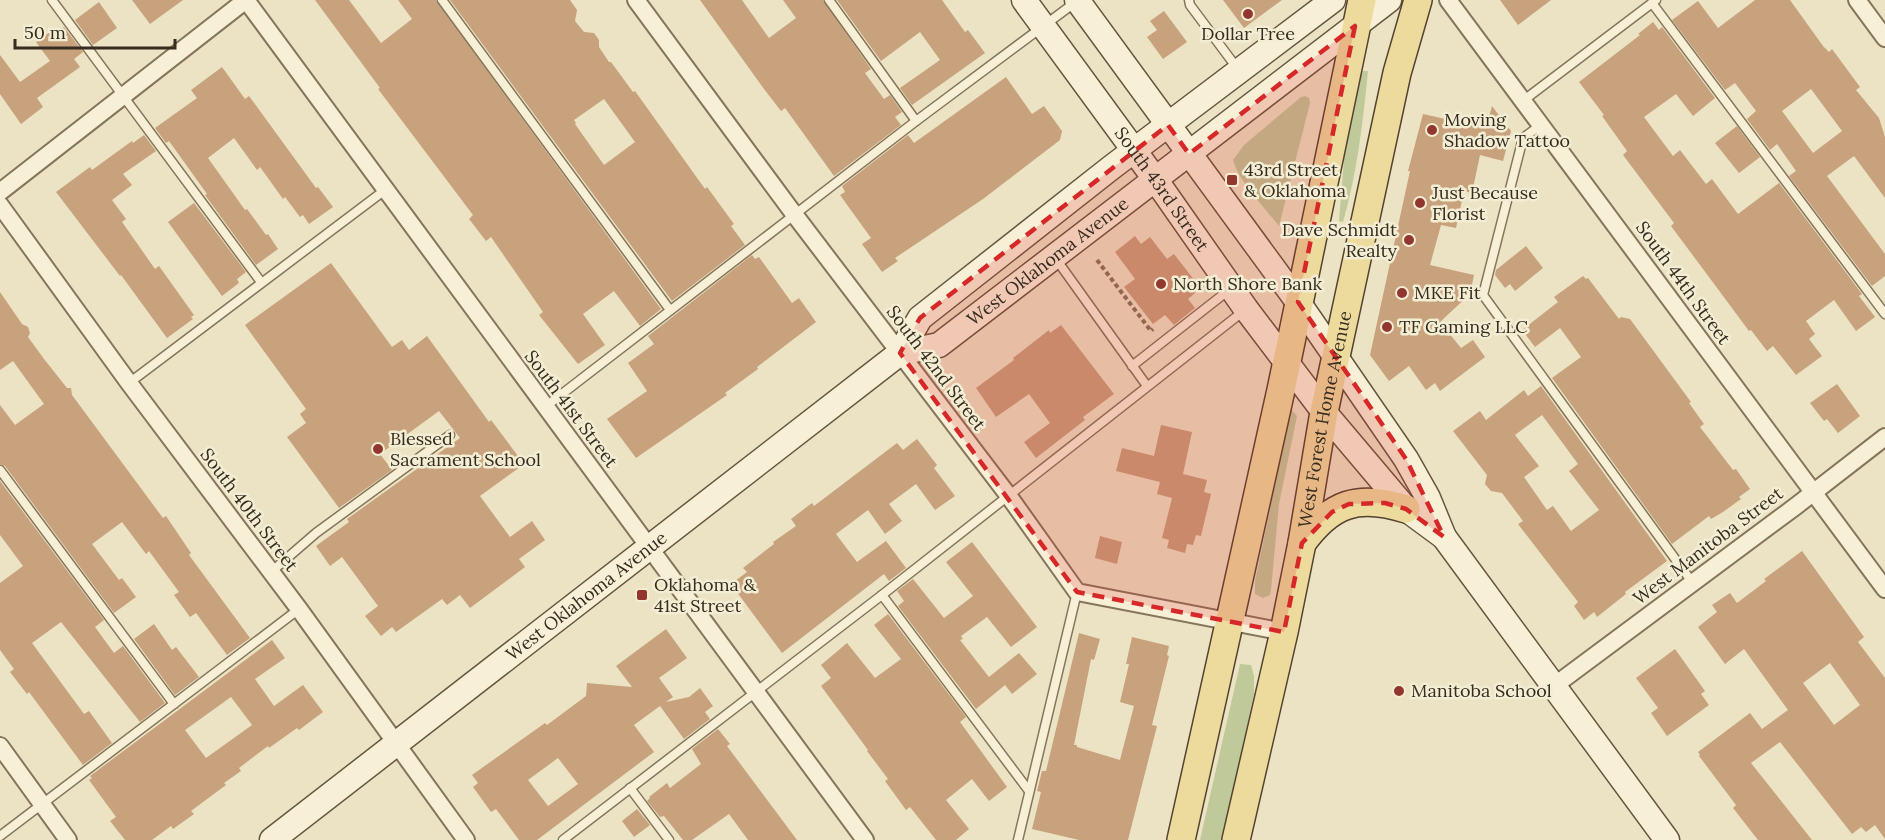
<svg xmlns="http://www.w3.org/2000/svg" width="1885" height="840" font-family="Lora,serif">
  <rect width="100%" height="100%" fill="#ebe3c4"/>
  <g fill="#bfc999">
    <path d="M1361,71H1368C1363,122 1357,173 1343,222L1339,221L1345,147Z"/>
    <path d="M1305,96L1309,98L1310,103L1279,226C1265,208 1239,182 1233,160L1244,145L1301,97Z"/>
    <path d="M1291,409L1297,416L1279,504L1271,590L1270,595L1263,598L1255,594V581Z"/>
    <path d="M1240,664L1251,665L1254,676V694L1222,840H1200Z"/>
  </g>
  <g fill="#c8a27c" fill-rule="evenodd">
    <path d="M132,0H183L150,24Z"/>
    <path d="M315,0H349L381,43L412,19L398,0H436L661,309L640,326L614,291L583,314L605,345L578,364L539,315L543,312L491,237L486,241L469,219L473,215L378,89L380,88Z"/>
    <path d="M450,0H570L577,10L575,21L584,32L594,33L599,40V47L609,62H611L633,92L635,91L705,189L707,187L734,224L731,226L745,245L672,301ZM604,99L635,142L604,165L575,124L576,123L574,120Z"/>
    <path d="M700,0H742L769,38L796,18L783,0H823L871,69L865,73L884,99L890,95L902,112L895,117L901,125L834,176L785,108L781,111L764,89Z"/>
    <path d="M837,0H942L965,32L968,30L985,53L912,105L900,88L940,60L920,32L881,61Z"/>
    <path d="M1223,0H1282L1244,28Z"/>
    <path d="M1500,0H1551L1518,25Z"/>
    <path d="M1755,0H1790L1823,46L1829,52L1832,49L1860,87L1856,90L1879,118L1885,137V198L1854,156L1827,176L1885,254V276L1872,286L1789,176L1796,171L1777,144L1770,150L1747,119L1756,111L1735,83L1725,90L1672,20L1698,1L1718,28ZM1811,89L1842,131L1813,153L1782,111Z"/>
    <path d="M99,2L117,28L93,45L75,20Z"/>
    <path d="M1164,11L1187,42L1163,59L1147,37L1157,30L1150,21Z"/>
    <path d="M1653,22L1659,30L1662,27L1715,98L1693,116L1676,94L1644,117L1673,156L1680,150L1706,184L1712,179L1738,214L1779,183L1862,294L1859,296L1875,317L1856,331L1834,300L1806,321L1815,334L1809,339L1822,356L1796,375L1773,346L1767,351L1751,330L1749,331L1703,269L1671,226L1674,223L1623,155L1627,151L1602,116L1604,115L1579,82L1640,35L1638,34Z"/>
    <path d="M64,27L83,52L74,59L80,67L37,98L43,107L21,124L0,94V55L20,82L50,61L36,42L54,29L57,33Z"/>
    <path d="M222,67L245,99L249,96L316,188L318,187L333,207L309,224L303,215L300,217L285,197L283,199L260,167L257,170L234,138L208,158L245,210L247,209L266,235L268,234L278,249L256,265L205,195L207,194L169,141L166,143L155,128L197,98L191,90Z"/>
    <path d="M1006,77L1032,114L1044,106L1062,131L1060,140L983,199L895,258L898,261L882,272L862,244L871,238L840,195L845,192L842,186L908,135L914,143Z"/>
    <path d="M1492,106L1511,131L1503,161L1480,155L1472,193L1464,191L1456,228L1441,225L1430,265L1474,275L1470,294L1440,322L1461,348L1473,340L1485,357L1440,391L1435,383L1426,390L1409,366L1389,381L1370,355L1410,171H1408L1423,114L1486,128Z"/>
    <path d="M1737,126L1760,157L1739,173L1715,143Z"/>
    <path d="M144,135L156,151L123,174L132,185L112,200L126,219L122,222L155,269L159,266L194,315L191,317L193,319L167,338L121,275L120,276L56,192L90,167L92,170L132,141L133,143Z"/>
    <path d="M194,203L246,272L237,279L239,283L222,296L168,222Z"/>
    <path d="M1135,236L1141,244L1150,237L1167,259L1174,254L1195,281L1189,286L1195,293L1188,299L1195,308L1174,325L1165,315L1153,324L1124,287L1135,279L1115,252Z"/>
    <path d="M1526,246L1543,268L1515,291L1510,284L1505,288L1495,275L1496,270Z"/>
    <path d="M752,255L755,259L759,257L792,303L799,298L816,322L757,367L758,369L725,393L727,395L636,458L607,419L647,391L628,363L654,344L648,336Z"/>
    <path d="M331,263L392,347L402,340L409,350L427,336L489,422L491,420L524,464L480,496L510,537L532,521L545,540L519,559L525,567L470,608L460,595L447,605L442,599L396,632L392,627L381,636L365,616L378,606L342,557L330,566L316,546L349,522L347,519L460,438L439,411L380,454L392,470L339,508L287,437L306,423L300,414L306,409L245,325Z"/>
    <path d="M1583,276L1586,279L1588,278L1619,319L1621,317L1630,319L1691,402L1689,403L1704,424L1700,427L1733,470L1736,469L1750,489L1739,497L1741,499L1723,512L1711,519L1709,516L1672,544L1552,378L1581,357L1560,328L1535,347L1522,330L1558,302L1554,297Z"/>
    <path d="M0,292L22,324L28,327L30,333L28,337L44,359L67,388H71L72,395L157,510L163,518L166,516L191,553L189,555L250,638L227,655L196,613L190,617L174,595L179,592L149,551L146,554L122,522L92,544L119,580L122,578L136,597L114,613L5,466L0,464V405L15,425L44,404L13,361L0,370Z"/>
    <path d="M1061,325L1114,394L1083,417L1085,420L1036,458L1024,442L1050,423L1029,394L996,417L976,388L1014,360L1013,358L1049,330L1050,333Z"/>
    <path d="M1837,384L1860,416L1838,433L1827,419L1824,421L1810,403Z"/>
    <path d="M1541,386L1667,561L1625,592L1626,594L1597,617L1594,612L1584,620L1574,606L1578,602L1518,524L1523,521L1502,493L1491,491L1485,484L1487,475L1453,431L1480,411L1486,420L1524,390L1528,396ZM1542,415L1578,464L1569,471L1599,510L1571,531L1553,506L1547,510L1524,477L1539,466L1515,435Z"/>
    <path d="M1161,425L1192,432L1183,474L1207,480L1204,492L1211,494L1201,536L1196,535L1193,545L1187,544L1185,553L1167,548L1169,540L1162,538L1172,498L1157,494L1160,482L1116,471L1122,448L1154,456Z"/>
    <path d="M917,439L937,465L934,468L955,496L935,510L916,484L889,504L902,521L885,534L868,510L836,534L857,562L886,541L906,568L889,581L884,574L782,653L731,584L747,572L743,568L774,544L773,542L796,526L791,519L812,503L814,506L897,443L903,450Z"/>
    <path d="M0,481L104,620L95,627L114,653L123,646L165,703L140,722L61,622L32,643L84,714L89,711L112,743L83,765L29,692L27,694L10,672L14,669L0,650V583L23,566L0,535Z"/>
    <path d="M1100,536L1122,542L1117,564L1095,558Z"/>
    <path d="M972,542L1037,627L1011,647L987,617L961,636L963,639L960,640L989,677L1019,653L1037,674L1012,694L1005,685L976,709L898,606L904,601L897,591L913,579L944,618L973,596L946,562Z"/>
    <path d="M1802,551L1864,637L1858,642L1885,678V839L1875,825L1866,832L1861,827L1852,834L1780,742L1751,763L1812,840H1758L1733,808L1736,805L1699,756L1700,755L1698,752L1750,713L1762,729L1788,710L1744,649L1725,664L1698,627L1717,612L1712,605L1730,593L1737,603L1766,581L1764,579ZM1830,663L1860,705L1834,725L1803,683Z"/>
    <path d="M888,614L966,717L960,722L1007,787L989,801L972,779L946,800L969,829L956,840H936L910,807L906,810L885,781L888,779L867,751L868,750L821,686L831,678L821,665L847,643L875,678L901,659L874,625Z"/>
    <path d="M154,624L172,650L176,647L199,677L175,695L134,639Z"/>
    <path d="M666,629L687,658L659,678L673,697L666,702L689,697L700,688L713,706L705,712L710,719L684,739L660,706L634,725L654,752L537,840H519L496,809L491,812L473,787L478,783L472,775L545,723L547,725L586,696L587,683L632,687L616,666ZM558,758L578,784L548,806L528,780Z"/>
    <path d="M1079,633L1100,639L1094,660L1091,659L1074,745H1077V747L1120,760L1134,706L1120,702L1129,664H1126L1132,637L1169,646L1167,655L1169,656L1152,725L1157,726L1128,840H1079L1032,829L1041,792L1037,791L1042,771H1046Z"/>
    <path d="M272,640L285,658L255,679L274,706L303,685L323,712L299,730L297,728L269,748L268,746L239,768L241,771L224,783L226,785L191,811L194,814L173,829L171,826L152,840H125L110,821L116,817L89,780L92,778L90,776ZM231,697L252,725L206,758L185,730Z"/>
    <path d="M1675,649L1705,691L1701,694L1709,705L1667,736L1651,713L1658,708L1636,678Z"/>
    <path d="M718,729L730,744L727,746L797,840H748L729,814L692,840H683L664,816L660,817L647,801L650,798L649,797L667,783L670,788L701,764L692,749Z"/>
    <path d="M637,809L650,825L634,837L622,821Z"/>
  </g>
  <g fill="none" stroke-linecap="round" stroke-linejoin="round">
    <defs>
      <g id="service">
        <path d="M52,0L261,282"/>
        <path d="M442,0L670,310"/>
        <path d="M829,0L916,121"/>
        <path d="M1189,0L1190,5L1237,68"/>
        <path d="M1652,3L1885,314"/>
        <path d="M1524,100L1656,0"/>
        <path d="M1541,125L1523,138L1483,295L1692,582"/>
        <path d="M1056,259L1147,386"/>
        <path d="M1132,366L1229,290"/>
        <path d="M129,383L385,190"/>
        <path d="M545,407L916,121L1077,1"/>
        <path d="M0,470L174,704"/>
        <path d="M271,572L316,533L450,435"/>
        <path d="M882,595L1029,791"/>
        <path d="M630,788L669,840"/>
        <path d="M0,836L299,609"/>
        <path d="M563,840L882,595L1245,310"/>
        <path d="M1018,840L1077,592"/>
      </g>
      <g id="minor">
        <path d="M246,0L865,840"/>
        <path d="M636,0L794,214L1008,495L1077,592L1284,632"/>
        <path d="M1448,0L1885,589"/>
        <path d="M1857,0L1885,38"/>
        <path d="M0,192L246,0"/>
        <path d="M0,205L129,383L299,609L466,840"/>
        <path d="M1554,686L1796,506L1885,437"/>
        <path d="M0,746L68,840"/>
      </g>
      <g id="secondary">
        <path id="s1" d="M1024,0L1155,179L1246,309L1324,412L1406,509L1444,537"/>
        <path d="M1077,0L1298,302L1406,459L1428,498L1444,537L1667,840"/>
        <path id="s2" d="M900,353L939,345L1389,0"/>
        <path id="s3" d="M272,840L900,353L920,318L1112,167L1333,0"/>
      </g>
      <g id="primary">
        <path d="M1302,543C1331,503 1358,494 1406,509"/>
        <path d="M1181,840L1281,390L1362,0"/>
        <path id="s4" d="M1236,840L1284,632L1302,543L1324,412L1397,73L1418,0"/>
      </g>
    </defs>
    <use href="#service" stroke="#85755b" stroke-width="11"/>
    <use href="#minor" stroke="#85755b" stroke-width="20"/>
    <use href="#secondary" stroke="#67563f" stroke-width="27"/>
    <use href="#primary" stroke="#53432f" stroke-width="30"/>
    <path stroke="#85755b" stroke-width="4" stroke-dasharray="4.5 3" stroke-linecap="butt" d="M1097,260L1151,331L1153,329"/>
    <use href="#service" stroke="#f7f0d7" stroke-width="8"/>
    <use href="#minor" stroke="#f7f0d7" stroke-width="16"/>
    <use href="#secondary" stroke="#f7f0d7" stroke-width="24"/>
    <use href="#primary" stroke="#eddb9e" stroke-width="27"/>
  </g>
  <path fill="#d62828" fill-opacity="0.2" stroke="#d62828" stroke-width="4.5" stroke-dasharray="12 8" stroke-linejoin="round" d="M1355,26L1298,302L1406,459L1444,537L1406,509L1385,503L1349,504L1332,512L1302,543L1284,632L1077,592L900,353L920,318L1168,125L1189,154Z"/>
  <g fill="#91372f" stroke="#f3edd3" stroke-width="2">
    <circle cx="1248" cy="14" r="6"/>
    <circle cx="1432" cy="130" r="6"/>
    <rect x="1226" y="174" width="12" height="12" rx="3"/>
    <circle cx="1420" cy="203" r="6"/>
    <circle cx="1409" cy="240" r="6"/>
    <circle cx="1161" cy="284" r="6"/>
    <circle cx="1402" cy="293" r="6"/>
    <circle cx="1387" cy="327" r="6"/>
    <circle cx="378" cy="449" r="6"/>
    <rect x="636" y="589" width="12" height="12" rx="3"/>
    <circle cx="1399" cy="691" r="6"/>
  </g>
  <g text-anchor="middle" stroke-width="5" stroke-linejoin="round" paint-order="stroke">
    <g font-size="18" fill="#362c1f" stroke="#f3edd3" text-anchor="start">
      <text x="1248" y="40" text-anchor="middle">Dollar Tree</text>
      <text x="1444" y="126">Moving<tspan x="1444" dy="21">Shadow Tattoo</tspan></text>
      <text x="1244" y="176">43rd Street<tspan x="1244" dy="21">&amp; Oklahoma</tspan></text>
      <text x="1432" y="199">Just Because<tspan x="1432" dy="21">Florist</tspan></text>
      <text x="1397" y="236" text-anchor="end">Dave Schmidt<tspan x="1397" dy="21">Realty</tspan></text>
      <text x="1173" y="290">North Shore Bank</text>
      <text x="1414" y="299">MKE Fit</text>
      <text x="1399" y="333">TF Gaming LLC</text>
      <text x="390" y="445">Blessed<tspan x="390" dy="21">Sacrament School</tspan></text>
      <text x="654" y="591">Oklahoma &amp;<tspan x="654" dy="21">41st Street</tspan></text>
      <text x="1411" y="697">Manitoba School</text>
    </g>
    <g font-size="18" fill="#362c1f" stroke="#f3edd3">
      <text dy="6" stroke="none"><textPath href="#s1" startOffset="234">South 43rd Street</textPath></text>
      <text dy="6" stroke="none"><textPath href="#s2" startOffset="177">West Oklahoma Avenue</textPath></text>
      <text transform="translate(1683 283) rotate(54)" y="6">South 44th Street</text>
      <text transform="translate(936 368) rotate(53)" y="6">South 42nd Street</text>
      <text transform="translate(571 409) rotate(53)" y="6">South 41st Street</text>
      <text dy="6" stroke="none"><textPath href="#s4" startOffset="430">West Forest Home Avenue</textPath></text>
      <text transform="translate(249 510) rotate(53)" y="6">South 40th Street</text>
      <text transform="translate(1708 546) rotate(-37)" y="6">West Manitoba Street</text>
      <text dy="6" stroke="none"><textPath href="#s3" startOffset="398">West Oklahoma Avenue</textPath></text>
    </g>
  </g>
  <path d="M15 39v9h160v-9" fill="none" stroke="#362c1f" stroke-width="3"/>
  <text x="24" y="39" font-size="18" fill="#362c1f" stroke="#f3edd3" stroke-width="4.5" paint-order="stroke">50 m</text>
</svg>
